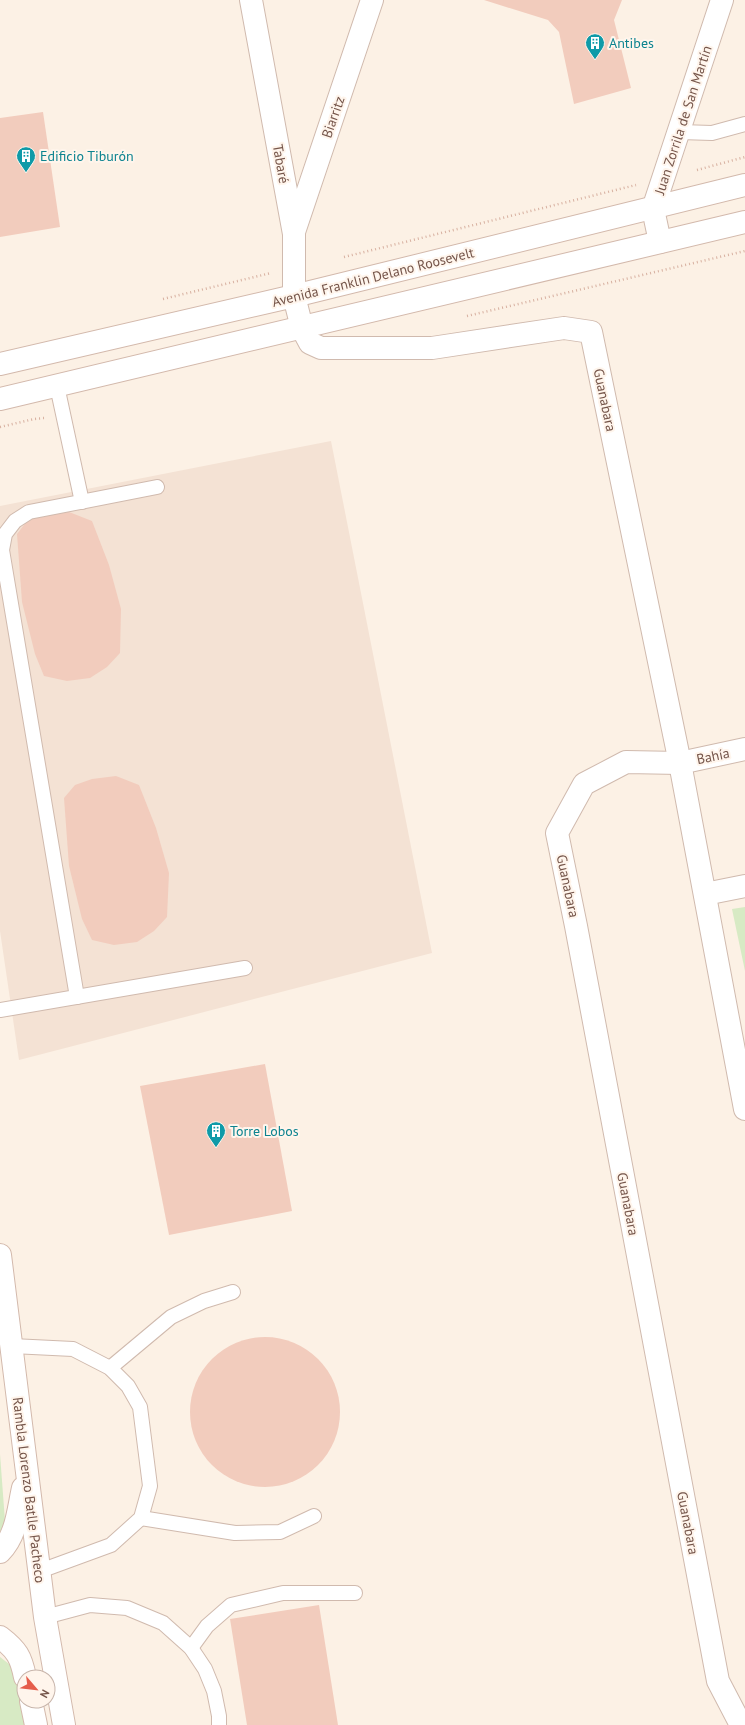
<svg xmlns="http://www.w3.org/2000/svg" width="745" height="1725" font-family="'PT Sans',sans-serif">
  <rect width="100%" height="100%" fill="#fcf1e5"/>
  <path fill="#f4e2d4" d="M331,441L432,953L19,1060L0,931V506Z"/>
  <g fill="#d7eac4">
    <path d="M745,907V971L732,909Z"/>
    <path d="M0,1454L5,1521L0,1532Z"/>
    <path d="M0,1657L9,1664L18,1675L28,1725H0Z"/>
  </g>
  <g fill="#f2ccbd">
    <path d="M484,0H622L614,20L631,88L574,104L559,32L548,20Z"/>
    <path d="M43,112L60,227L0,237V118Z"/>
    <path d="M69,512L92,521L109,565L121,609L120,653L107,667L90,678L67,681L44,676L35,654L22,602L17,534L27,521L44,514Z"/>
    <path d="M116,776L139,785L156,828L169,873L167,917L154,931L137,942L114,945L92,940L82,919L69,866L64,798L75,785L92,779Z"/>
    <path d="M265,1064L292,1211L169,1235L140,1086Z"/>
    <circle cx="265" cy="1412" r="75"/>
    <path d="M319,1605L338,1725H247L230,1619Z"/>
  </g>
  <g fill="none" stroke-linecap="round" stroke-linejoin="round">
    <defs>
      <g id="lane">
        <path d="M680,132L712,133L745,124"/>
        <path d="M57,386L82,502"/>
        <path d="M77,997L2,550L5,534L15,521L29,512L157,487"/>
        <path d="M0,1010L245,968"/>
        <path d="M12,1346L73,1349L110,1368L128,1386L140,1407L150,1486L141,1518L111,1545L40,1571"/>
        <path d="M110,1368L171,1317L204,1301L233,1292"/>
        <path d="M141,1518L235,1533L280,1532L314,1516"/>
        <path d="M45,1617L90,1605L127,1608L163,1623L191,1648L205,1669L214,1691L219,1716V1725"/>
        <path d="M191,1648L207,1626L231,1605L283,1593H355"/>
      </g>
      <g id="street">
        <path d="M251,0L294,234V296L302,328L310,343L321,348H432L564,328L591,332L680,763L745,1109"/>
        <path d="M294,232L372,0"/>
        <path d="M660,242L653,209L722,0"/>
        <path d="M705,894L745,886"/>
        <path d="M741,1725L718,1681L576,926L557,833L584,784L626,762L680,763L745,749"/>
      </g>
      <g id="secondary">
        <path d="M0,364L294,296L745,185"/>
        <path d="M0,399L745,222"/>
        <path d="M0,1255L45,1617L64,1725"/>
        <path d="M0,1552C17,1535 18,1510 23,1488"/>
        <path d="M0,1637C17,1650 21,1657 25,1677"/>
        <path d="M31,1701L36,1725"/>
      </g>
    </defs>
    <use href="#lane" stroke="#d0baae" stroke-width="16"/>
    <use href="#street" stroke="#d0baae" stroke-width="24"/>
    <use href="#secondary" stroke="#d3b9ac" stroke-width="24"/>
    <g stroke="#d7b0a0" stroke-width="2.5" stroke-dasharray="1 3" stroke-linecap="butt">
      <path d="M697,170L745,157"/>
      <path d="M344,257L636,185"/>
      <path d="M163,299L271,273"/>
      <path d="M467,316L745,251"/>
      <path d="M0,427L34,419L44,418"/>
    </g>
    <use href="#lane" stroke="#fff" stroke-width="14"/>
    <use href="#street" stroke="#fff" stroke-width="22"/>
    <use href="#secondary" stroke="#fff" stroke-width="22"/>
  </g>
  <defs>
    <symbol id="building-pin" viewBox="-11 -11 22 30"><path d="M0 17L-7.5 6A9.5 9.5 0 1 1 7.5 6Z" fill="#0f9aa8" stroke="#fff5ec"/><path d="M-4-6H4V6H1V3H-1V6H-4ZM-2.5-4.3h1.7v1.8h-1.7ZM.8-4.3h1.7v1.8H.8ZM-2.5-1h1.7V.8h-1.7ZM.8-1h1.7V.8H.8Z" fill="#fff"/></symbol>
  </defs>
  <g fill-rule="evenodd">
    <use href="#building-pin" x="584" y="32" width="22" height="30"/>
    <use href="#building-pin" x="15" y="145" width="22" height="30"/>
    <use href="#building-pin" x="205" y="1120" width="22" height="30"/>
  </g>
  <g text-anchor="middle" stroke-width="4" stroke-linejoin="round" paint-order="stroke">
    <g font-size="14" fill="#0d838f" stroke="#fff5ec" text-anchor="start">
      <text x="609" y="48">Antibes</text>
      <text x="40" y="161">Edificio Tiburón</text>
      <text x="230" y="1136">Torre Lobos</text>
    </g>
    <g font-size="14" fill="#75554a" stroke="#fff5ec">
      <text transform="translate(333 117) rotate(-71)" y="5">Biarritz</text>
      <text transform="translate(683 120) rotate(-72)" y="5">Juan Zorrila de San Martín</text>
      <text transform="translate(281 164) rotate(80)" y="5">Tabaré</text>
      <text transform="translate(373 277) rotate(-14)" y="5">Avenida Franklin Delano Roosevelt</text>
      <text transform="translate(605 400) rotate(78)" y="5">Guanabara</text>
      <text transform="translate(713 756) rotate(-12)" y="5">Bahía</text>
      <text transform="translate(568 886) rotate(78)" y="5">Guanabara</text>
      <text transform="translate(628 1204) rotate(79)" y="5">Guanabara</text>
      <text transform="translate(29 1490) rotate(83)" y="5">Rambla Lorenzo Batlle Pacheco</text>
      <text transform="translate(688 1523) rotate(79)" y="5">Guanabara</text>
    </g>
  </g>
  <g transform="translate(36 1689) rotate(118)"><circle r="19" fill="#fff5ec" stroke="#c8b5ab"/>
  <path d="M0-3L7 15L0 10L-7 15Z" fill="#e55d4b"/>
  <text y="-6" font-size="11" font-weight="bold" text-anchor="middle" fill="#75554a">N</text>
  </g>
</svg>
